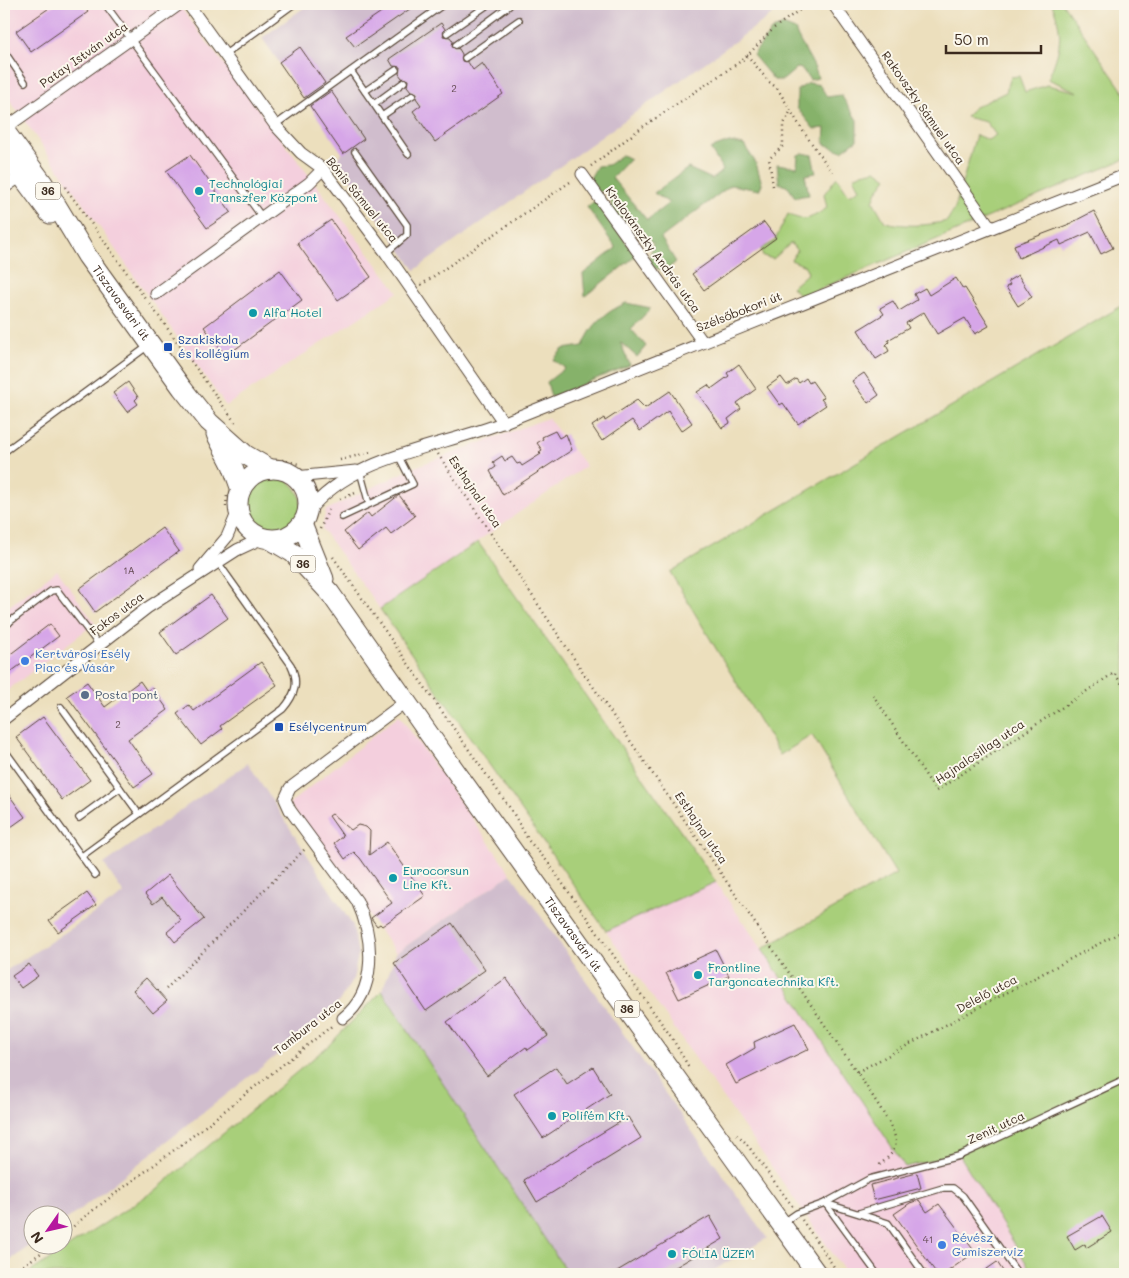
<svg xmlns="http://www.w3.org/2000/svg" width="1129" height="1278" font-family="Mali,sans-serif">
  <rect width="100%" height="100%" fill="#fbf7ec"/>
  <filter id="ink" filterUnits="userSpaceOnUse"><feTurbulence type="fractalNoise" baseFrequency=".02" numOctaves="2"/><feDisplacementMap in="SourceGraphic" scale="10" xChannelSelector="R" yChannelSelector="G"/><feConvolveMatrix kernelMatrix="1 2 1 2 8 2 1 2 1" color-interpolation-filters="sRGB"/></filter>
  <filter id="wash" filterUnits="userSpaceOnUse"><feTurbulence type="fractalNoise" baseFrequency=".0096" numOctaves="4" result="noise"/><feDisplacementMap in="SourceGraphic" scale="20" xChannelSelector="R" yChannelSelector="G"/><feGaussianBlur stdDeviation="1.12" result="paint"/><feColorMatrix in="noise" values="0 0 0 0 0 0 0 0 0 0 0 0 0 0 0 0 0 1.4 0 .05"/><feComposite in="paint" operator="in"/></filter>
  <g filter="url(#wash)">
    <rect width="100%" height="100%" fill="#ecdfbd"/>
    <g fill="#f4cfdd">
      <path d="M4,4H178L398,292L226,406L4,92Z"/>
      <path d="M548,418L586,466L380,609L322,529L326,510L415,467Z"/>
      <path d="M57,570L95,623L4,693V610Z"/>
      <path d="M399,715L511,874L396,953L289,804Z"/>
      <path d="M714,880L762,949L905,1167L959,1153L1033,1274H847L606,931Z"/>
    </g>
    <g fill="#d0bdcd">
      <path d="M309,4H787L415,270L336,159L343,153L262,38Z"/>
      <path d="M248,763L353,926L358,955L353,979L333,1011L73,1215L63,1222L62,1216H32V1244L4,1265V972L124,894L104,864Z"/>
      <path d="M511,874L767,1238L708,1274H568L382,991L396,953Z"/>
    </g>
    <g fill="#a8cf7a" stroke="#727c4c">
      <path d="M1052,4H1063L1125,94V159L801,297L792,287L808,273L805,266L791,260L797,251L791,243L773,259L763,256L761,249L774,242L788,214C804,223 812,218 827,208L824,194L837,177L849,195L860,189L854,177L862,173L876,170L887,178L877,191L873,201L885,222C906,227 926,226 947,221L955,208L976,135L988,140L996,135L986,122L966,117L973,108L1006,92L1011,77L1019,76L1025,92L1047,85L1078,92L1048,79C1061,49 1064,34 1052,4Z"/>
      <path d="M1125,304V1274H1033L959,1154L905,1167L762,949L896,874L812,735L780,755L670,572Z"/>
      <circle cx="273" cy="505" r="28"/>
      <path d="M478,542L716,882L606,931L380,609Z"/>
      <path d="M382,991L568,1274H27L157,1189L328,1046Z"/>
    </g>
    <g fill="#86b26a" stroke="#606e44">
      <path d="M783,25L795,30C801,47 814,61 818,78L810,80L802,69L797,68L783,80H774L753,55L771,31Z"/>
      <path d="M809,83L820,85L827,97L841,95L857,120V140L842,151L824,144L825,128L814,129L797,108V90Z"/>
      <path d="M729,142L744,145L756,163L762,184L759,190L731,185L661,238L676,262L665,271L648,266L653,243L637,226L619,220L611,209L612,196L609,191L595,192L588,182L597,166L608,165L622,155L630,159L612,178L647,220L669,203L654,193L688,168L712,179L723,170L710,149Z"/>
      <path d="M803,153L812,155L816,173L805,175L809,195L795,197L788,187L779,183L777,164L797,167L798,155Z"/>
      <path d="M596,200L636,256L585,296L583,274L616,248L587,207Z"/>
      <path d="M626,303L651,308L631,329L646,346L637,357L620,342L630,365L551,397L547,382L565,368L553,360L563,349L583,346C592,324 604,313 626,303Z"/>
    </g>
    <g id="blocks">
      <g fill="#d6a6e8">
        <path d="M55,4H82L88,12L31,52L16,31Z"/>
        <path d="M393,4H417L355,47L346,36Z"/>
        <path d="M441,23L445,29L443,36L450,37L453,41L452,47L459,49L462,54V61L468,62L473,70L482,63L503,94L435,142L413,111L421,105L416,98L417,93L411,91L407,86L408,80L402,78L399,74L400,67L393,66L389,59Z"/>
        <path d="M300,47L325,83L304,98L279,62Z"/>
        <path d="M331,91L364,139L343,154L310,106Z"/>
        <path d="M190,155L231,212L207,228L166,171Z"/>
        <path d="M1094,211L1113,248L1101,254L1090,232L1061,245L1059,240L1019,258L1014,245L1067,225Z"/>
        <path d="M331,220L371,277L338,300L297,243Z"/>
        <path d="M764,222L776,238L704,290L692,274Z"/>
        <path d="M280,270L302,300L226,356L204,327Z"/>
        <path d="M1018,275L1032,297L1018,306L1006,287L1010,285L1008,281Z"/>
        <path d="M956,278L963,289L965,288L989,326L975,334L965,318L937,334L924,312L906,323L909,328L888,340L889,342L886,345L889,351L876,359L858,330L884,314L880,308L893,301L899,311L917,300L914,294L925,288L929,295Z"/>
        <path d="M739,364L756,389L737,403L741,409L728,419L730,423L722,428L697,392L708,385L711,389L729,376L727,373Z"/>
        <path d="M864,373L879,395L868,403L852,381Z"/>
        <path d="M781,377L787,385L796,379L799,383L806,378L809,383L812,381L824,398L821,399L826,405L798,424L783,403L780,405L767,387Z"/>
        <path d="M128,382L138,397L135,400L138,404L127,412L113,393Z"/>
        <path d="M670,391L692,423L681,431L668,411L640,431L632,420L602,441L592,426L604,418L605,421L637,400L645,408Z"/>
        <path d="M555,431L559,438L566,434L572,450L503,495L490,471L496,467L493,462L502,456L505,461L512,457L517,464L520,463L522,466L541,454L539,452L542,450L537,443L543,439L542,437Z"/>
        <path d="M399,495L415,516L391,534L386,528L358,550L344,532L368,513L371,517Z"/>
        <path d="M162,528L179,551L95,612L79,589Z"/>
        <path d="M211,595L228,618L176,655L160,632Z"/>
        <path d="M50,624L59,636L4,677V659Z"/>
        <path d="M261,662L277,685L220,726L222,729L201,745L177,714L189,705L194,711Z"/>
        <path d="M140,681L147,691L152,687L168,710L128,739L153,774L134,787L67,696L87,682L105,707Z"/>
        <path d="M43,717L90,780L62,800L16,737Z"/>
        <path d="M4,788L25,817L4,832Z"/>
        <path d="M332,814L351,830L358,825L366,827L370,831L369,855L387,842L425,896L382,926L380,924L377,926L371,918L392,903L360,858L354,852L345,859L334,843L343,836L329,816Z"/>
        <path d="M168,875L204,919L175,942L167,932L181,920L162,897L153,904L145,894Z"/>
        <path d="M87,893L96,905L58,932L49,920Z"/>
        <path d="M452,923L485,970L426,1011L394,963Z"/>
        <path d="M716,950L729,976L679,999L666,973Z"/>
        <path d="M29,964L38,976L21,988L12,976Z"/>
        <path d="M146,978L167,1001L153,1013L133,990Z"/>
        <path d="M506,978L548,1036L528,1050L526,1047L487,1076L447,1022Z"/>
        <path d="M795,1023L809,1049L736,1084L726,1065L755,1048L754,1042Z"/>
        <path d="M556,1067L567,1084L593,1067L610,1094L543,1138L514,1094Z"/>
        <path d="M628,1117L641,1138L537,1202L524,1180Z"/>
        <path d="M917,1173L921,1188L874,1200L870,1185Z"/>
        <path d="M919,1200L927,1212L939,1204L975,1252L944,1274H937L894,1214L910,1203Z"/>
        <path d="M710,1216L723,1239L664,1274H612Z"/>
        <path d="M1102,1216L1112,1232L1086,1248L1085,1244L1075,1250L1067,1236Z"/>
        <path d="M997,1262L1005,1274H980Z"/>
      </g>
    </g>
  </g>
  <g filter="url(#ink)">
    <use href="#blocks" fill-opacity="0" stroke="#564536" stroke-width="1"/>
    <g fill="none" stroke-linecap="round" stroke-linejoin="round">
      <defs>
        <g id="lane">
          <path d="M105,4L262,217"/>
          <path d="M447,33L489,4"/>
          <path d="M456,45L509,6"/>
          <path d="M4,51L25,82"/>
          <path d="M224,55L294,4"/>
          <path d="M465,58L519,20"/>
          <path d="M351,71L408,154"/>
          <path d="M365,91L396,70"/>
          <path d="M374,104L404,82"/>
          <path d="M382,116L413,95"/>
          <path d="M275,125L444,4"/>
          <path d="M355,152L407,225V235L386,253"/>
          <path d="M4,452L148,346"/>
          <path d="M360,471L369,504"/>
          <path d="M342,517L413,484L399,457"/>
          <path d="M4,616L9,623"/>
          <path d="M4,626L51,591L57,590L99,645"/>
          <path d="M61,707L139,814"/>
          <path d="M4,749L95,875"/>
          <path d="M79,818L120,788"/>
          <path d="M82,856L283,709C296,694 299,682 291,665L217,561"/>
          <path d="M859,1213L943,1188H953L963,1196L1018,1274"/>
          <path d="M784,1222L797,1213L825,1203L888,1223L924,1274"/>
          <path d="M877,1274L825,1203L869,1179L959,1156L1125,1079"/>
        </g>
        <g id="street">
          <path d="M188,4L275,125L301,153L323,169L386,253L504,423"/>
          <path d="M833,4L991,228"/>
          <path d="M4,129L180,4"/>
          <path d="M582,174L702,341"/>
          <path d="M4,188L21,176"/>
          <path d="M156,294L309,183L323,169"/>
          <path d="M295,477L356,471"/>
          <path d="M307,513C353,454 441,448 507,421C713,339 919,256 1125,175"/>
          <path d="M200,569L227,537L238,511"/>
          <path d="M4,719L147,608L237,550L263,538"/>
          <path d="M343,1018C378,991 374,938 357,901L290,810L285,799L290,788L405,702"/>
        </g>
        <g id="primary">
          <path id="s1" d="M4,130L43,183L87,256L182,388L209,422L246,455L270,469"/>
          <path d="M4,152L50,214"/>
          <path d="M216,434L232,465L241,490"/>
          <circle cx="273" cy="504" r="35"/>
          <path d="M302,524L324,579"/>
          <path id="s2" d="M271,540L293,553L330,593L436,744L817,1274"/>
        </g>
      </defs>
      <use href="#lane" stroke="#564536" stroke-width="8"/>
      <use href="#street" stroke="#564536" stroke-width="13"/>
      <use href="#primary" stroke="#564536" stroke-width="21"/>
      <g stroke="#564536" stroke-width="2.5" stroke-dasharray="1 4" stroke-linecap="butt">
        <path d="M747,55L769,82L777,88L803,131L832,172"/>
        <path d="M4,102L10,111"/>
        <path d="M591,166L644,126L744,59L774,28L808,4"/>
        <path d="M773,186L769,159L783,146V126L790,112"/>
        <path d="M65,187L145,298"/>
        <path d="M421,285L573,180"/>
        <path d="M150,304L237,425"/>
        <path d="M438,454L581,669L857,1072C865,1085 897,1130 896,1143C895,1153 884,1161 877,1167"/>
        <path d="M282,460L299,464"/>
        <path d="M340,460L371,452"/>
        <path d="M340,499L358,492"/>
        <path d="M226,507L227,495"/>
        <path d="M320,529L329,509"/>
        <path d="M333,557L512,811L529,841L546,860L672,1038L690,1069"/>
        <path d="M873,695L936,791L1114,673L1125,688"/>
        <path d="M166,989L305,849"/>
        <path d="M857,1072L1125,930"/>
        <path d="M737,1134L746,1143L793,1207"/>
        <path d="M802,1220L839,1274"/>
        <path d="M62,1236L88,1214L185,1142L333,1025"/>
        <path d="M11,1274L51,1246"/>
      </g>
      <use href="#lane" stroke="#fff" stroke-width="5.5"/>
      <use href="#street" stroke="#fff" stroke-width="11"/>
      <use href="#primary" stroke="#fff" stroke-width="19"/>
    </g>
  </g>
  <g fill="#0f9aa8" stroke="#fbf7ec" stroke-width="2">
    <circle cx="199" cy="191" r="5"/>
    <circle cx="253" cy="313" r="5"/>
    <circle cx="393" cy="878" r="5"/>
    <circle cx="698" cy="975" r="5"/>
    <circle cx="552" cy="1116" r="5"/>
    <circle cx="672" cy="1254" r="5"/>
  </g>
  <g fill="#1a4fb4" stroke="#fbf7ec" stroke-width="2">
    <rect x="163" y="342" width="10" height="10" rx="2.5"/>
    <rect x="274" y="722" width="10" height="10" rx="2.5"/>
  </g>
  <g fill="#3f7fe0" stroke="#fbf7ec" stroke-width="2">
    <circle cx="25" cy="661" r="5"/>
    <circle cx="942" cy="1245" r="5"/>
  </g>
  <circle fill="#5c6f8a" stroke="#fbf7ec" stroke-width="2" cx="85" cy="695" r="5"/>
  <g text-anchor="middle" stroke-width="4" stroke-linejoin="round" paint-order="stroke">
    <g font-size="10" fill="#624950">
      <text x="454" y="92">2</text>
      <text x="129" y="574">1A</text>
      <text x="118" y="728">2</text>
      <text x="928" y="1243">41</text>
    </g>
    <g fill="#fbf7ec" stroke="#75685c" stroke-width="1">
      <rect x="35.5" y="182.5" width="25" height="17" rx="4"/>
      <rect x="290.5" y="555.5" width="25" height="17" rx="4"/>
      <rect x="614.5" y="1000.5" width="25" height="17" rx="4"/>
    </g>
    <g font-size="11" font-weight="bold" fill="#3b2a1e">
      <text x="48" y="195">36</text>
      <text x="303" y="568">36</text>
      <text x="627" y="1013">36</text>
    </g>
    <g font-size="12" fill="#3b2a1e" stroke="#fbf7ec">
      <text transform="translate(84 55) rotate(-35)" y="4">Patay István utca</text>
      <text transform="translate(923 108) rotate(55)" y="4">Rakovszky Sámuel utca</text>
      <text transform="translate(362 200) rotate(51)" y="4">Bónis Sámuel utca</text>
      <text transform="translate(653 250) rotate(54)" y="4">Kralovánszky András utca</text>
      <text dy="4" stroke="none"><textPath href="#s1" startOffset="209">Tiszavasvári út</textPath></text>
      <text transform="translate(739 312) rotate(-21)" y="4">Szélsőbokori út</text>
      <text transform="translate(475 492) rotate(56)" y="4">Esthajnal utca</text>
      <text transform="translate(117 614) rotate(-37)" y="4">Fokos utca</text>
      <text transform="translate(980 752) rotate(-34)" y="4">Hajnalcsillag utca</text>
      <text transform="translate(701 828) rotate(56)" y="4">Esthajnal utca</text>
      <text dy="4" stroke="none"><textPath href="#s2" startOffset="499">Tiszavasvári út</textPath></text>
      <text transform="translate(987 994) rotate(-28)" y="4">Delelő utca</text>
      <text transform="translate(308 1027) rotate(-38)" y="4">Tambura utca</text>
      <text transform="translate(996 1128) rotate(-25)" y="4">Zenit utca</text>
    </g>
    <g font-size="12" fill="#0d838f" stroke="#fbf7ec" text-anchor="start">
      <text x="209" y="188">Technológiai<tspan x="209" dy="14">Transzfer Központ</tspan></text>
      <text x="263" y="317">Alfa Hotel</text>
      <text x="403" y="875">Eurocorsun<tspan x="403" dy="14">Line Kft.</tspan></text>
      <text x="708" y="972">Frontline<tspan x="708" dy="14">Targoncatechnika Kft.</tspan></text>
      <text x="562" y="1120">Polifém Kft.</text>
      <text x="682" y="1258">FÓLIA ÜZEM</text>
    </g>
    <g font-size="12" fill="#164399" stroke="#fbf7ec" text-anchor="start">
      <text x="178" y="344">Szakiskola<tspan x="178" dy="14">és kollégium</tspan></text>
      <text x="289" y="731">Esélycentrum</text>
    </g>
    <g font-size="12" fill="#366cbe" stroke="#fbf7ec" text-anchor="start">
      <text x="35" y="658">Kertvárosi Esély<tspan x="35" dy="14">Piac és Vásár</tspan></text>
      <text x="952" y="1242">Révész<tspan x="952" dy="14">Gumiszerviz</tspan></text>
    </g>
    <g font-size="12" fill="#4e5e75" stroke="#fbf7ec" text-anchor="start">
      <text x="95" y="699">Posta pont</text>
    </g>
  </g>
  <rect width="1129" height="1278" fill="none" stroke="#fbf7ec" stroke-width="20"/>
  <g transform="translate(48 1230) rotate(236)"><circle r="24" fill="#fbf7ec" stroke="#aea59a"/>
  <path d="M0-4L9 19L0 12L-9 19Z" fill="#b5179e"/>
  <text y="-8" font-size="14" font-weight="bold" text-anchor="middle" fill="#3b2a1e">N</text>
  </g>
  <path d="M946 45v8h95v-8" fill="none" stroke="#3b2a1e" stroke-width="2.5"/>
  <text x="954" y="45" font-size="15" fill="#3b2a1e" stroke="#fbf7ec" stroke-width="4" paint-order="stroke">50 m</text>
</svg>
